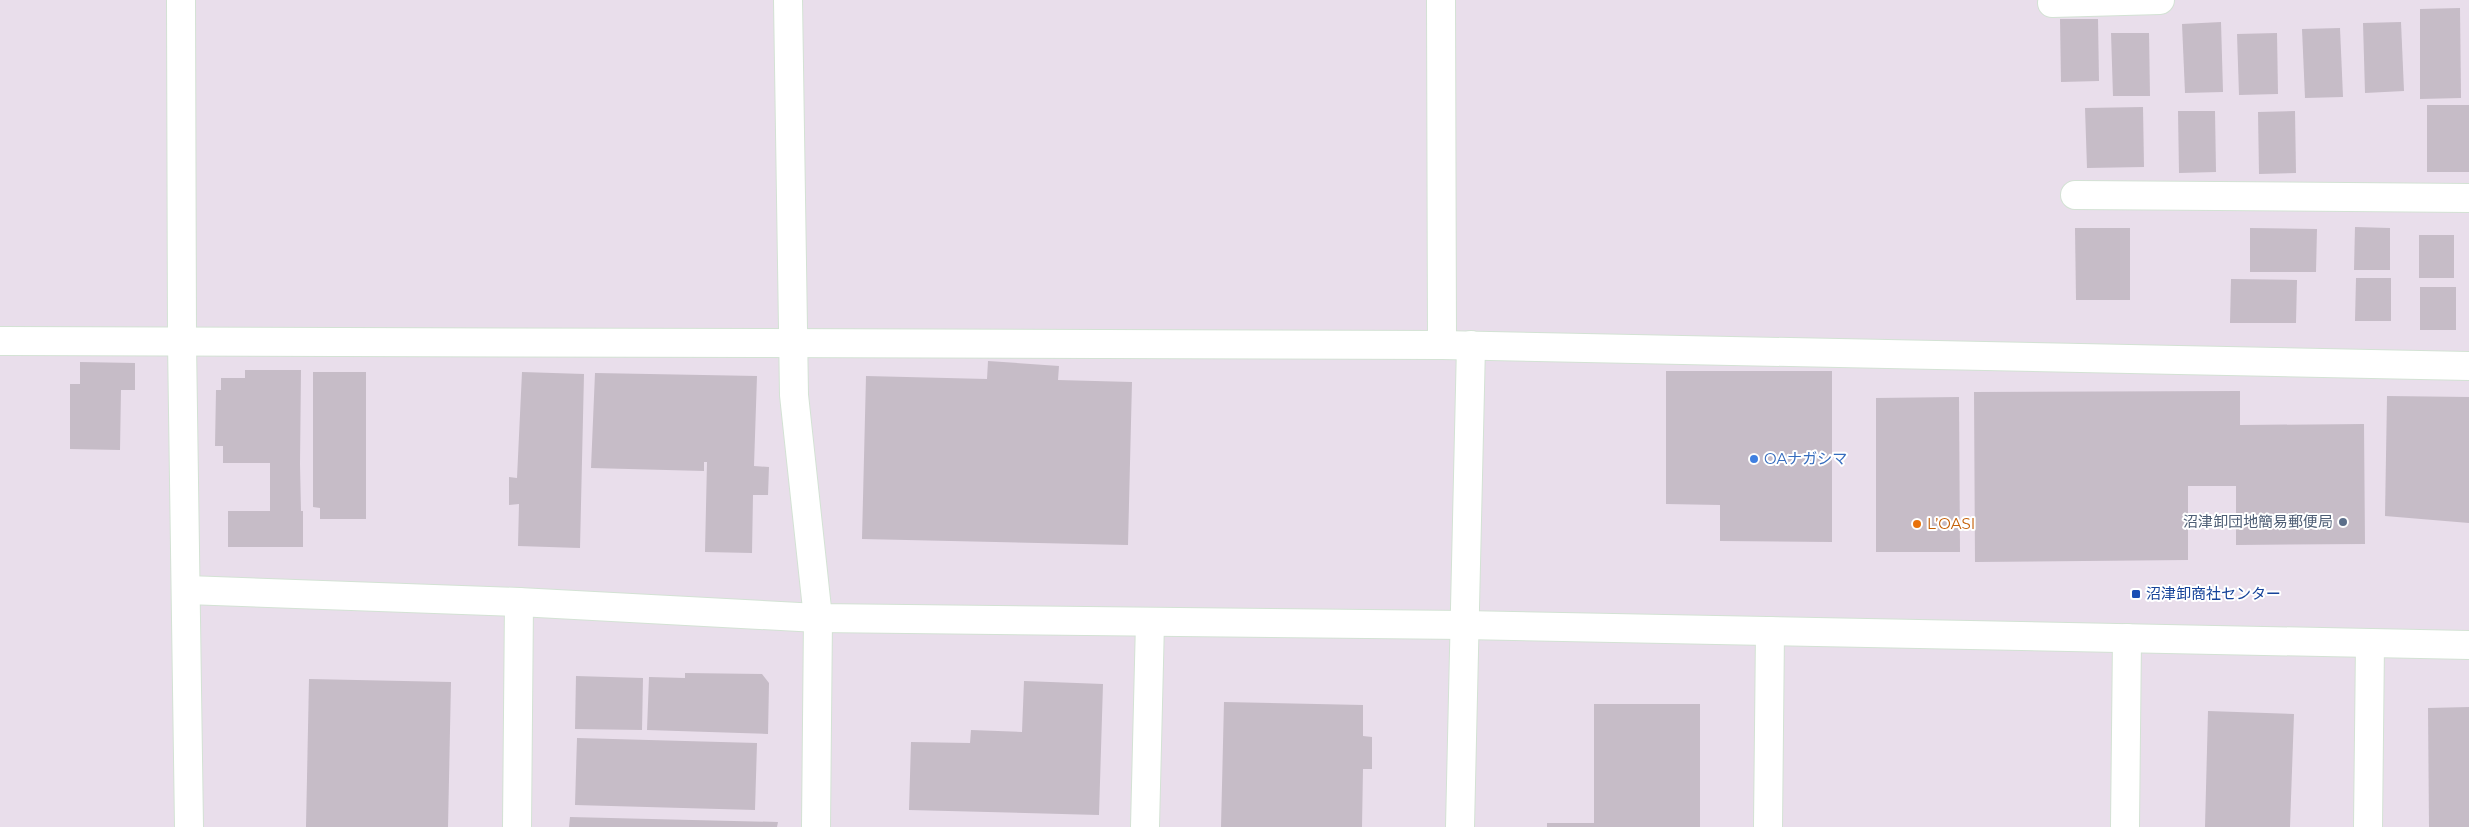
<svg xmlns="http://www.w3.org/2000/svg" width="2469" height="827" font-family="Montserrat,'Noto Sans JP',sans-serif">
  <rect width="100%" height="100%" fill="#e9deeb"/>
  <g fill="#c6bcc7">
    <path d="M2460,8L2461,98L2420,99V9Z"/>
    <path d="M2060,19H2098L2099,81L2061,82Z"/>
    <path d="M2221,22L2223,92L2185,93L2182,24Z"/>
    <path d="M2401,22L2404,91L2365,93L2363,23Z"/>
    <path d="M2340,28L2343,97L2305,98L2302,29Z"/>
    <path d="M2111,33H2149L2150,96H2113Z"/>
    <path d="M2277,33L2278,94L2239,95L2237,34Z"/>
    <rect x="2427" y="105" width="42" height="67"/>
    <path d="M2143,107L2144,167L2087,168L2085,108Z"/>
    <path d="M2178,111H2215L2216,172L2179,173Z"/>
    <path d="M2295,111L2296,173L2259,174L2258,112Z"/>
    <path d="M2355,227L2390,228V270H2354Z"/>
    <path d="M2075,228H2130V300H2076Z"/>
    <path d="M2250,228L2317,229L2316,272H2250Z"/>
    <rect x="2419" y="235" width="35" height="43"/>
    <path d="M2356,278H2391V321H2355Z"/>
    <path d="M2231,279L2297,280L2296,323H2230Z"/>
    <rect x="2420" y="287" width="36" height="43"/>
    <path d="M988,361L1059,366L1058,380L1132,382L1128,545L862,539L866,376L987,379Z"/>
    <path d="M80,362L135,363V390H121L120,450L70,449V384H80Z"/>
    <path d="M245,370H301L300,464L301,511H303V547H228V511H270V463H223V446H215L216,390H221V378H245Z"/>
    <path d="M1666,371H1832V542L1720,541V505L1666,504Z"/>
    <path d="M313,372H366V519H320V508L313,507Z"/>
    <path d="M522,372L584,374L580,548L518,546L519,504L509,505V477L517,478Z"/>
    <path d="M595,373L757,376L754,466L769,467L768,495H753L752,553L705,552L707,462H704V471L591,468Z"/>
    <path d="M2240,391V425L2364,424L2365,544L2236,545V486H2188V560L1975,562L1974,392Z"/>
    <path d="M2387,396L2469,397V523L2385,516Z"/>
    <path d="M1959,397L1960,552H1876V398Z"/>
    <path d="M685,673L762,674L769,683L768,734L647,730L649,677L685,678Z"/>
    <path d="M576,676L643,678L642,730L575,729Z"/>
    <path d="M309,679L451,682L448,827H306Z"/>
    <path d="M1024,681L1103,684L1099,815L909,810L911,742L970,743L971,730L1022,732Z"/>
    <path d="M1224,702L1363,705V736L1372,737V769H1363L1362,827H1221Z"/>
    <path d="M1594,704H1700V827H1547V823H1594Z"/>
    <path d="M2469,707V827H2429L2428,708Z"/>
    <path d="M2208,711L2294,714L2290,827H2205Z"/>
    <path d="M577,738L757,743L755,810L575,805Z"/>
    <path d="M570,817L778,822L777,827H569Z"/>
  </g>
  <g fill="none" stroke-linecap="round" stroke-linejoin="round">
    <defs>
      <g id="minor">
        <path d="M181,0L182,342L189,827"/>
        <path d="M788,0L794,395L818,618L816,827"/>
        <path d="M1441,0L1442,345"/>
        <path d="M2052,3L2160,0"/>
        <path d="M2075,195L2469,198"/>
        <path d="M0,341L1442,345L2469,366"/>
        <path d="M187,590L519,602L818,618L1464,625L2469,645"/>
        <path d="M517,827L519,602"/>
        <path d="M1145,827L1150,622"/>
        <path d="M1460,827L1471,345"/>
        <path d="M1768,827L1770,631"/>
        <path d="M2125,827L2127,638"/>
        <path d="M2368,827L2370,643"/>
      </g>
    </defs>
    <use href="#minor" stroke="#d3e2d4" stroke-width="30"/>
    <use href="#minor" stroke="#fff" stroke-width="28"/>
  </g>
  <circle fill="#3f7fe0" stroke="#fff" stroke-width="2" cx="1754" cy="459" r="5"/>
  <circle fill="#5c6f8a" stroke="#fff" stroke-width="2" cx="2343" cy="522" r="5"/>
  <circle fill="#e8710a" stroke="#fff" stroke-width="2" cx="1917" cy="524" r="5"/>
  <rect fill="#1a4fb4" stroke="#fff" stroke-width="2" x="2131" y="589" width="10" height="10" rx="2.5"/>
  <g text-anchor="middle" stroke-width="4" stroke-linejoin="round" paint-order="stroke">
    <g font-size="15" fill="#366cbe" stroke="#fff" text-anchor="start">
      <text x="1764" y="464">OAナガシマ</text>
    </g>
    <g font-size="15" fill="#4e5e75" stroke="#fff" text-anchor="end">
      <text x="2333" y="527">沼津卸団地簡易郵便局</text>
    </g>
    <g font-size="15" fill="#c56008" stroke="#fff" text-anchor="start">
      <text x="1927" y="529">L’OASI</text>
    </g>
    <g font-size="15" fill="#164399" stroke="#fff" text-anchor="start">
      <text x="2146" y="599">沼津卸商社センター</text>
    </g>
  </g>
</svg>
